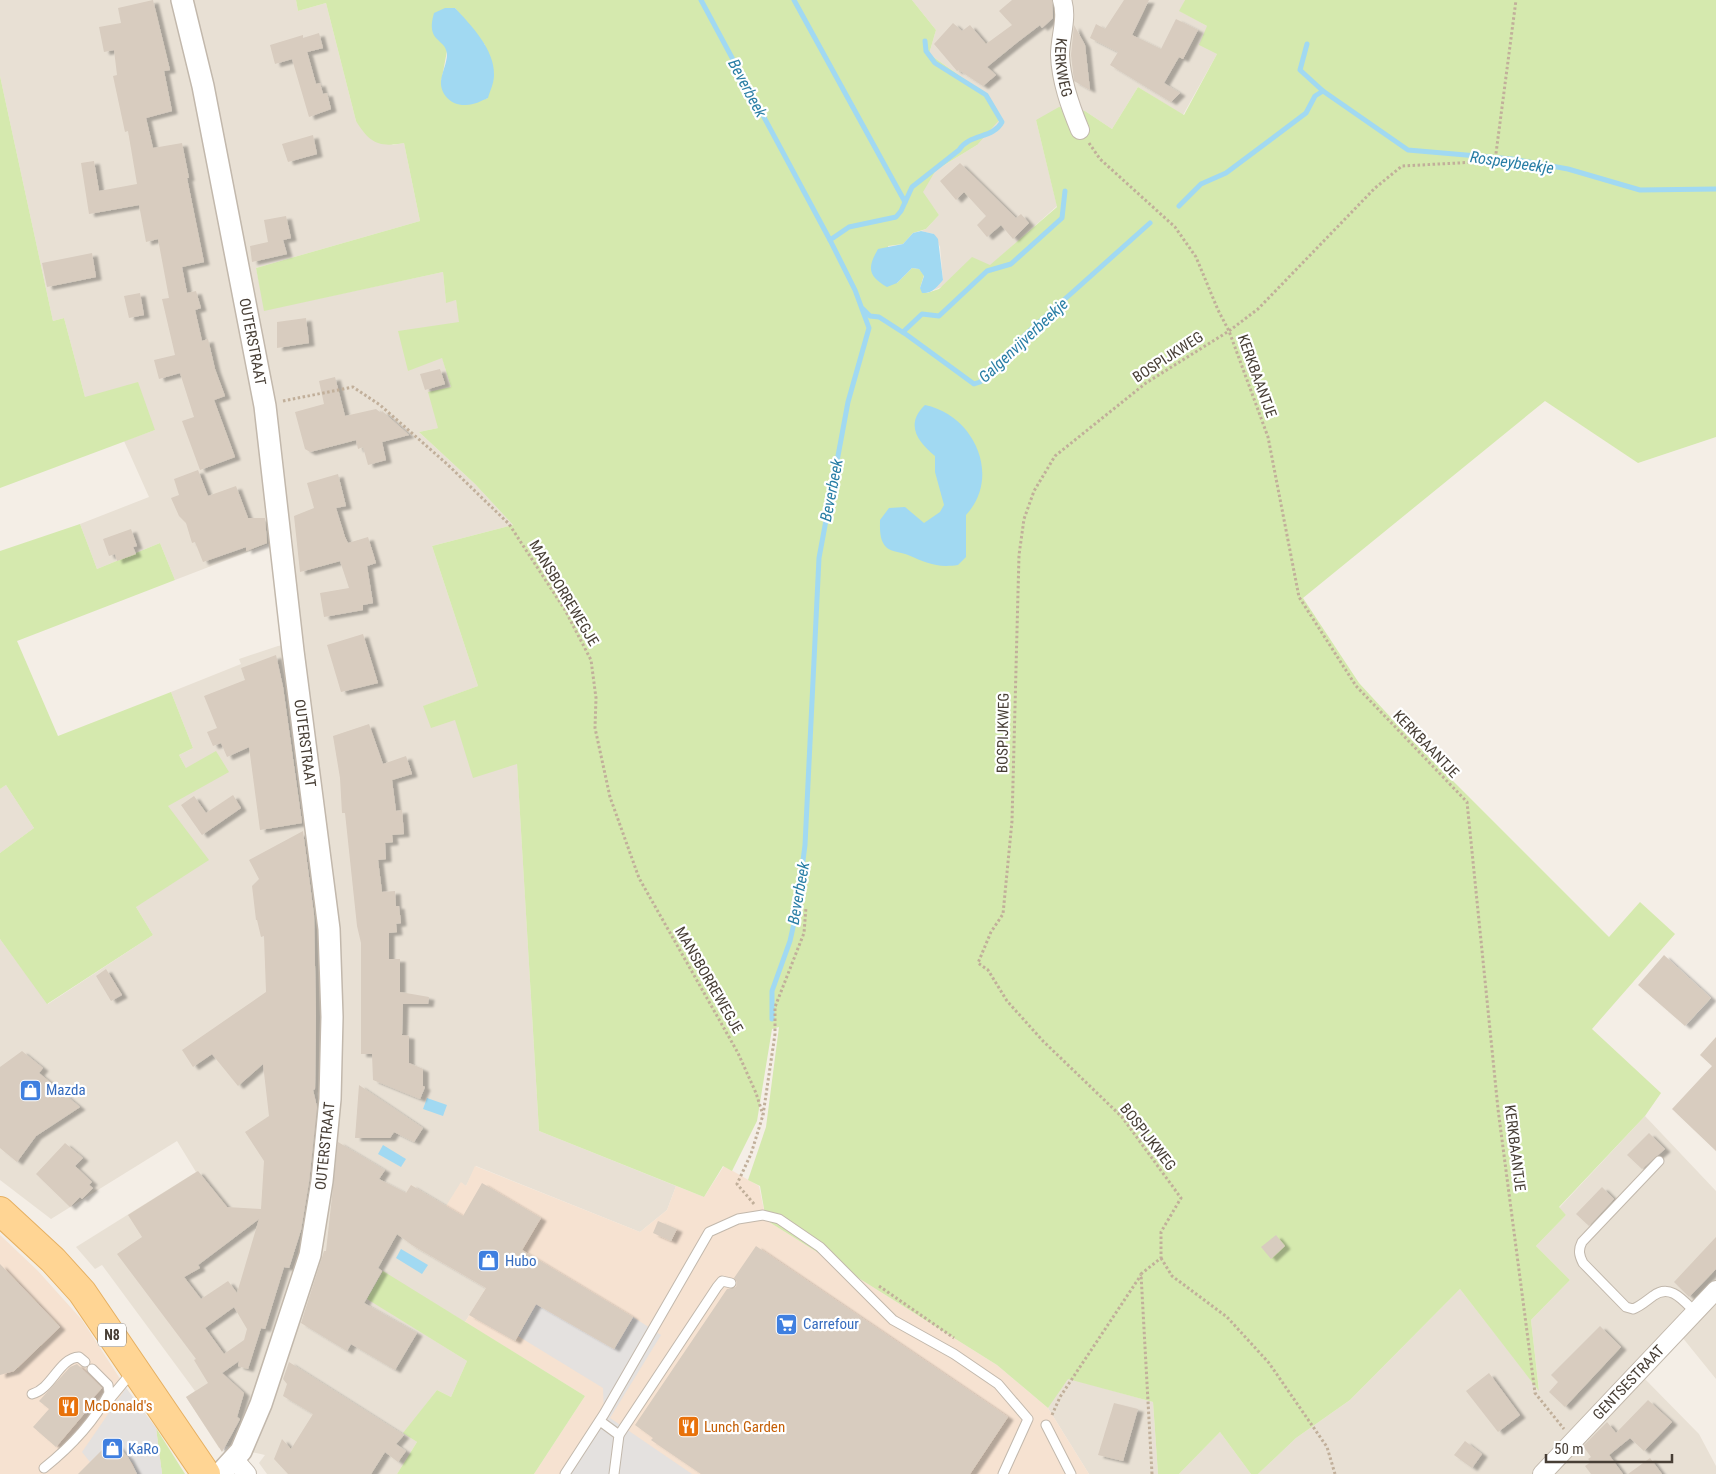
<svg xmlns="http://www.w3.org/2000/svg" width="1716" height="1474" font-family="'Roboto Condensed',sans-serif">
  <defs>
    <filter id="shadow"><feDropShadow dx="5.5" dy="3" stdDeviation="1" flood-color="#0004"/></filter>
  </defs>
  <rect width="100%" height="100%" fill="#f4eee6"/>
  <g fill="#e8e0d4">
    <path d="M0,0H296L298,11L326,3L356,121L393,145L404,143L420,221L256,268L265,310L443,272L446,302L456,300L460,322L442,357L451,387L438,428L419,432L475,484L513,525L432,546L478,686L424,706L455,720L517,763L539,1131L676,1186L667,1210L640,1232L476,1166L466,1186L461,1183L447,1206L412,1245L486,1288L465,1322L383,1272L368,1299L467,1361L451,1397L437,1390L404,1433L417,1442L397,1474H267L259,1463L265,1455L226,1446L224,1448H219L186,1397L195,1391L102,1265L95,1269L76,1247L196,1172L177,1141L51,1219L0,1180V939L48,1004L153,935L136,907L168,806L186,768L179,755L193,748L171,692L241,664L239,659L278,646L302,642L292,535L175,580L160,543L97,569L80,524L149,497L124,441L155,430L85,397L64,318L53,321L0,76Z"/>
    <path d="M912,0H1185L1180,11L1207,26L1217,54L1183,115L1138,87L1112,129L1085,111L1036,120L1057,206L990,266L934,290L943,280L940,247L934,234L921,231L926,229L939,215L922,192L936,170L977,145L980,90L929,54L936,30Z"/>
    <path d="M6,785L34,828L0,853V789Z"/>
    <path d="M1645,1116L1716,1191V1379L1682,1337L1643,1377L1699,1434L1716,1466V1474H1258L1296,1438L1350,1400L1460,1289L1539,1390L1531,1320L1570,1280L1536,1246L1566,1215L1559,1208Z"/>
    <path d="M1067,1378L1153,1402L1158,1474H1089L1048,1408Z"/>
    <path d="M1220,1432L1251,1474H1179Z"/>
  </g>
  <g fill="#f6e2d1">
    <path d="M475,1166L640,1232L667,1210L676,1186L704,1197L724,1166L759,1186L766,1220L997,1365L1048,1408L1089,1474H534L585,1396L465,1322L486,1288L412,1245L387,1226L411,1185L446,1206L461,1182L466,1186Z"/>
    <path d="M0,1235L38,1271L82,1320L126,1388L156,1428L162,1474H0Z"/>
  </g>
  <g fill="#d5e9ae" fill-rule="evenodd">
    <path d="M296,0H912L936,30L929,54L980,90L1001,118L977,145L936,170L923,192L939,215L926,229L913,233L903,244L888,246L897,283L912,268L919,269L924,275L920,288L927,293L939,289L972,257L990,265L1057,207L1036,120L1059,107L1085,111L1112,129L1138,87L1184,115L1217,54L1199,45L1207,26L1179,11L1185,0H1716V437L1638,463L1545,401L1303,598L1359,683L1407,735L1609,937L1640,902L1675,934L1592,1029L1661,1093L1645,1116L1559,1207L1566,1215L1536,1246L1570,1280L1531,1320L1539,1391L1460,1289L1350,1400L1296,1438L1258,1474H1251L1220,1432L1179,1474H1158L1153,1402L1068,1379L1048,1408L997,1365L766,1220L760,1186L748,1180L766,1127L779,1027L772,1029L757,1121L732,1171L723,1166L704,1197L539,1131L517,764L473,778L455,720L431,728L423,706L478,686L432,546L513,525L475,484L419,432L438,428L428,392L451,387L442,358L408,371L398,331L459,322L456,300L446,303L443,272L264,311L256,268L420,221L404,143C378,148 369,142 356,121L326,3L298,11ZM455,8L485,45L488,98L482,100L441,83Z"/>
    <path d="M0,76L53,321L64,318L85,397L138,382L155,430L0,488Z"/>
    <path d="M80,524L97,569L160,543L175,580L17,641L58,736L171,692L193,748L179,755L186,768L216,751L229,772L168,806L209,860L136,907L153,935L47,1004L0,939V853L34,828L6,785L0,789V551Z"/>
    <path d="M383,1271L585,1396L534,1474H397L417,1442L403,1433L437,1390L451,1397L467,1361L367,1299Z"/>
    <path d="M156,1428L185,1474H162Z"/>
  </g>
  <g fill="#e4e1df">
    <path d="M536,1304L614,1349L633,1317L661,1335L610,1418L692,1474H565L604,1414L603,1388L518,1336Z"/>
    <path d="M126,1388L156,1428L162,1474H136L133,1464L112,1441L90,1462L82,1452Z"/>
  </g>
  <g fill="#a1d9f2">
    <path d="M445,8H455C471,25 495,50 494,75C494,83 490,91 488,98C481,101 474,105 466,105C452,106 440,95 441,81C442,72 447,63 447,54C446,38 425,43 434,13Z"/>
    <path d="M921,231L934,234L938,239L943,280C937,287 932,294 922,293L920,288L924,276L919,269L912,268L897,283L887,287C868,276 867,268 878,249L903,244L913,233Z"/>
    <path d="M925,405C974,415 1002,476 966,515V557L958,565C936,568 927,563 908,555C901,552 891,552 886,547C879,540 880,528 880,520L889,508L905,507L924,523L940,512L944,505L935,472V456C917,441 905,424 925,405Z"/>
    <path d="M427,1098L447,1105L443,1116L423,1109Z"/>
    <path d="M383,1145L406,1159L401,1167L378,1154Z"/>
    <path d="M401,1249L428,1265L422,1274L396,1258Z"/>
  </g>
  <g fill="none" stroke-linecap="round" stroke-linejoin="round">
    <g stroke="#a1d9f2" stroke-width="5">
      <path d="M701,0L830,240L855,290L869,328L848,402L819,558L805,845L796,914L790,941L772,991V1019"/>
      <path d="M794,0L905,202"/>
      <path d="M1323,91L1408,150L1512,159L1568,169L1640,190L1716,189"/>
      <path d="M1179,206L1201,184L1226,173L1306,113L1315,96L1323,91L1300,70L1307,44"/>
      <path d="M830,240L849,227L896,217L901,211L912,187L959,150C970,133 993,139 1002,122L986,95L935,63L926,51L925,41"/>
      <path d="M863,309L870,316L879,317L907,335L974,384L980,382L1027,333L1150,223"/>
      <path d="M903,332L922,314L939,316L987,271L1011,264L1062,218L1065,191"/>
    </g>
  </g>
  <g fill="#d8ccbf" fill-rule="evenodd" filter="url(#shadow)">
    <path d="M153,0L170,70L164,71L172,111L146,118L153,148L182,143L189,178H187L204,262L182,267L187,293L196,291L201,308L195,310L202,341L208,339L215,369L225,396L214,400L235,457L200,470L182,421L194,417L180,373L159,379L154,360L175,355L162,299L169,298L158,239L146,242L139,205L89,214L81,163L94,161L99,191L137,184L128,131L125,132L113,76L117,75L114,50L104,52L99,27L121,23L118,8Z"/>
    <path d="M1012,0H1052L1053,18L1042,28L1040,25L1019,41L987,67L996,75L983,86L959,70L957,71L934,44L953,23L962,31L970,25L986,44L1012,25L999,11Z"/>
    <path d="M1124,0H1149L1132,35L1161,49L1176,19L1198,30L1183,59L1179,57L1164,83L1180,93L1171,102L1110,65L1118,52L1090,38L1096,24L1105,29Z"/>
    <path d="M1074,25L1085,45L1090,90L1074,81L1071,55Z"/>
    <path d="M319,33L323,48L307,52L308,55L316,84L320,83L323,94L327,93L331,109L309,117L292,59L275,64L270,45L303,35V38Z"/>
    <path d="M313,135L317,154L288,162L282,144Z"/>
    <path d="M960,163L1016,218L1021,214L1029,223L1013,239L1001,225L987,237L977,225L986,216L964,192L956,200L940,181Z"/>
    <path d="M286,216L291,238L283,240L287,254L252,262L250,246L268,242L264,220Z"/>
    <path d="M92,253L96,277L47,287L42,263Z"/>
    <path d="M140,293L144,315L129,318L124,296Z"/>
    <path d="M306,318L309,343L277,348V322Z"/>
    <path d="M440,369L445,384L425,390L420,374Z"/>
    <path d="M335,377L345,416L376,409L381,413L382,411L409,435L382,442L386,460L368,465L363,447L358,449L356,440L310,452L305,449L295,412L324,404L319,381Z"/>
    <path d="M198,470L208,496L236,486L248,518H265L267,543L246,551V547L203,562L195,542L192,543L186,523L179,516L171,498L179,495L174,479Z"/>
    <path d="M338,474L346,506L336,508L345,537L348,543L368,537L376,563L367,566L373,603L363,605V610L324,617L320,593L349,588L340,561L300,572L294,516L314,508L307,483Z"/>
    <path d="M131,529L137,546L133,547L136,554L117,561L115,554L109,556L103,539Z"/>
    <path d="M363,634L378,683L341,692L327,645Z"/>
    <path d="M276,655L283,687L302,823L260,830L249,747L227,757L221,743L213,746L207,732L217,728L204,696L245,680L241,668Z"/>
    <path d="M369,724L383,764L406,756L412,774L392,780L396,811L402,810L404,834L392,835L393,842L385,843L386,859L378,860L382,892L395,891L396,906H399L401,923L396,924L397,932L389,933V959H400V992L429,997L428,1004H403L402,1035L409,1036V1063L423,1069V1086L425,1087L420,1099L373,1080L372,1054H361V943L357,926L345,813H342L340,778L333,736Z"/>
    <path d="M233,795L241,808L202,835L181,805L194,796L206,813Z"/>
    <path d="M303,831L314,915L316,1015L315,1089L313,1090L317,1107L309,1182L301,1230L289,1268L284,1267L265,1329L261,1328L248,1369L238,1366L239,1361L222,1373L244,1393L237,1417L240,1419L222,1452L186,1397L208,1383L194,1360L196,1359L117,1254L142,1237L128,1215L198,1171L227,1207L261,1209L264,1161L245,1132L269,1116L263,1064L238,1086L212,1054L193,1067L182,1050L266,992L264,936L261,937L257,920H256L252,886L259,879L249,860ZM259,1219L237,1293L228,1281L201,1299L184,1277L200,1268L198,1265ZM234,1307L247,1329L244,1340L224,1354L205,1328Z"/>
    <path d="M1664,955L1711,998L1685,1026L1638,985Z"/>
    <path d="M106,969L122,995L111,1001L96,976Z"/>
    <path d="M1716,1037V1151L1672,1109L1712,1066L1700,1055Z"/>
    <path d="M22,1051L43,1068L39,1073L80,1107L36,1136L17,1162L0,1148V1067Z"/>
    <path d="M359,1085L423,1128L414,1142L394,1132L390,1138H355Z"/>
    <path d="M1649,1133L1665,1149L1642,1169L1627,1155Z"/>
    <path d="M338,1142L385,1170L379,1179L406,1193L411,1185L463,1216L482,1183L541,1218L522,1250L633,1317L614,1349L536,1304L515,1341L469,1315L486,1288L412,1245L397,1234L378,1268L382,1271L364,1303L417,1333L395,1370L351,1344L347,1351L301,1323L324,1251H326Z"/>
    <path d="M65,1143L83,1158L75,1166L92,1182L89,1185L93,1188L82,1199L80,1197L70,1207L36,1174Z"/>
    <path d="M1602,1187L1614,1199L1589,1226L1576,1214Z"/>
    <path d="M658,1221L677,1229L671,1241L653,1233Z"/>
    <path d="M1276,1235L1285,1246L1271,1259L1261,1247Z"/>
    <path d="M1716,1237V1269L1689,1297L1674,1282Z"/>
    <path d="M756,1246L1008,1417L970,1474H701L651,1440L653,1438L635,1425L727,1289L736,1287L737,1282L734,1278Z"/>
    <path d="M0,1264L60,1327L14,1371L0,1375Z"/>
    <path d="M1600,1326L1621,1347L1565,1407L1549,1392L1558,1382L1551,1375Z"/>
    <path d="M289,1362L404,1435L396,1444L406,1451L398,1462L385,1452L371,1474H288L274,1459L282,1439L291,1449L313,1414L283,1396L287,1384L283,1379Z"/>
    <path d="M77,1364L102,1388L91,1400L94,1402L56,1447L33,1427L49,1409L39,1401L70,1367Z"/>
    <path d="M1489,1373L1520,1415L1498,1432L1466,1391Z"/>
    <path d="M1648,1400L1672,1422L1644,1451L1630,1438L1609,1455L1623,1474H1591L1585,1466L1591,1462L1588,1459L1591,1457L1583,1446L1607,1422L1616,1433Z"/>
    <path d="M1114,1403L1138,1409L1123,1461L1098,1455Z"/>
    <path d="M112,1440L128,1457L137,1474H78Z"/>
    <path d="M1465,1441L1482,1454L1472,1468L1454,1455Z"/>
    <path d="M1650,1458L1662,1474H1628Z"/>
  </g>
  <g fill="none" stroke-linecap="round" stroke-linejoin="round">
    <defs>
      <g id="service">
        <path d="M1659,1161L1582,1242C1578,1250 1579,1255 1583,1263L1626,1307L1633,1309C1641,1306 1646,1301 1653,1296C1670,1283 1683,1300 1695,1312"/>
        <path d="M32,1394C52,1389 59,1358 79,1357L85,1362"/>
        <path d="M108,1401L133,1371"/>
        <path d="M600,1421L619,1435L614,1474"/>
        <path d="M1046,1425L1071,1474"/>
        <path d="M619,1435L717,1287L722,1281L731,1283"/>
        <path d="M44,1468C69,1448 94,1422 109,1393L108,1385L92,1369"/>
        <path d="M565,1474L604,1414L709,1232L738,1219L763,1215L779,1219L820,1247L893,1320L954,1354L998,1384L1028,1419L1003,1474"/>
      </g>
      <g id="minor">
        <path id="s1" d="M1062,0C1068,17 1060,37 1060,55C1061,81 1070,106 1080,130"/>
        <path d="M234,1459L247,1474"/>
        <path id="s2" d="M1542,1474L1716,1290"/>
      </g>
      <g id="tertiary">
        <path id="s3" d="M182,0L203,86L265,406L293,651L329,929L332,1017L330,1099L322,1181L310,1255L261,1404L241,1451L220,1474"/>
      </g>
      <path id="primary" d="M0,1211L53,1260L82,1292L206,1474"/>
    </defs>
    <use href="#service" stroke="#c2b8ac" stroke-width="11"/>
    <use href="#minor" stroke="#c2b8ac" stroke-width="20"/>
    <use href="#tertiary" stroke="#c2b8ac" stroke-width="24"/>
    <use href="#primary" stroke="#e6b062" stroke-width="30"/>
    <g stroke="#c1af9a" stroke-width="3" stroke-dasharray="2.5 2.5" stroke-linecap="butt">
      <path d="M1089,143L1100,159L1175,227L1196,257L1218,310L1229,331L1268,437L1299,597L1356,686L1467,802L1498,1109L1535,1393L1564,1429"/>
      <path d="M283,401L353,387L380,405L447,464L509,524L565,610L591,660L596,698L595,728L610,797L639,878L738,1053L756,1093L763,1115"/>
      <path d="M754,1204L737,1184L751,1154L763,1115L775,1034V1007L804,933L806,907"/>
      <path d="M1161,1258L1172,1276L1227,1317L1269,1363L1327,1447L1335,1474"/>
      <path d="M879,1286L954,1338"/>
      <path d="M1052,1415L1060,1397L1141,1275"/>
      <path d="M1152,1474L1141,1274L1161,1258V1232L1181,1198L1122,1117L1043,1041L1007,1001L988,970L978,963L991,932L1003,914L1012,821L1019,555L1024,519L1034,491L1055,456L1146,383L1229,331L1258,309L1375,188L1402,166L1495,161L1516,0"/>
    </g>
    <use href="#service" stroke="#fff" stroke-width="9"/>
    <use href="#minor" stroke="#fff" stroke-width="18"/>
    <use href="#tertiary" stroke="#fff" stroke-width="21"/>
    <use href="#primary" stroke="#ffd594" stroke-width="28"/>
  </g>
  <defs>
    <symbol id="shop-square" viewBox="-11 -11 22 22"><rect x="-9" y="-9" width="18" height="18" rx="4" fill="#3f7fe0" stroke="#fff"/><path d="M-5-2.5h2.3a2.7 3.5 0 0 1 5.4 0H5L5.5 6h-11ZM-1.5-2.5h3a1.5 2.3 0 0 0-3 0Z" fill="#fff"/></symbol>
    <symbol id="supermarket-square" viewBox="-11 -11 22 22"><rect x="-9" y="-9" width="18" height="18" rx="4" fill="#3f7fe0" stroke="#fff"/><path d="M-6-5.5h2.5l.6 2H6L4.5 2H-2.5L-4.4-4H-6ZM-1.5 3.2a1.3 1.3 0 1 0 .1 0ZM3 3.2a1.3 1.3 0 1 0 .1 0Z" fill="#fff"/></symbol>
    <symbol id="restaurant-square" viewBox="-11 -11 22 22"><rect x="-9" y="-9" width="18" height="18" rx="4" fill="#e8710a" stroke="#fff"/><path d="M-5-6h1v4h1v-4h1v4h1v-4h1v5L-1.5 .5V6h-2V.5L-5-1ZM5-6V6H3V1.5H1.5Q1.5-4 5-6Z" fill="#fff"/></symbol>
  </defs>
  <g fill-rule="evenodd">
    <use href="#shop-square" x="18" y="1078" width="25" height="25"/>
    <use href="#shop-square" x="476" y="1248" width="25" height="25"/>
    <use href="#supermarket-square" x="774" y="1312" width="25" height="25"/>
    <use href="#restaurant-square" x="56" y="1394" width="25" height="25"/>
    <use href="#restaurant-square" x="676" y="1414" width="25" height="25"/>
    <use href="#shop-square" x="100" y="1436" width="25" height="25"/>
  </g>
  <g text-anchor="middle" stroke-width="4.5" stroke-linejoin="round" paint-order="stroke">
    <rect fill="#fff" stroke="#7e7872" stroke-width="1" x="98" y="1323.5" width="28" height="23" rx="4"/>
    <g font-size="14" font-weight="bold" fill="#473e35">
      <text x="112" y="1340">N8</text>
    </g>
    <g font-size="15" fill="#473e35" stroke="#fff">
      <text dy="5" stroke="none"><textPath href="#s1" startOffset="68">KERKWEG</textPath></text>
      <text dy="5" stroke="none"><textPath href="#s3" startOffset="349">OUTERSTRAAT</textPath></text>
      <text transform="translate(1168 357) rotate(-33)" y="5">BOSPIJKWEG</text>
      <text transform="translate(1257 376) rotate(70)" y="5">KERKBAANTJE</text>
      <text transform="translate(564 593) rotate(59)" y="5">MANSBORREWEGJE</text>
      <text transform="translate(1003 733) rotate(-89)" y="5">BOSPIJKWEG</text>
      <text dy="5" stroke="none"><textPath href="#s3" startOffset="754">OUTERSTRAAT</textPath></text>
      <text transform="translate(1426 744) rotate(46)" y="5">KERKBAANTJE</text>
      <text transform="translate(709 980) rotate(60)" y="5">MANSBORREWEGJE</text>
      <text transform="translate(1148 1137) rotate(52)" y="5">BOSPIJKWEG</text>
      <text transform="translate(325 1146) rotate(-84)" y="5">OUTERSTRAAT</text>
      <text transform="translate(1515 1148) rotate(83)" y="5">KERKBAANTJE</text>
      <text dy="5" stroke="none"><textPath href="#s2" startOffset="126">GENTSESTRAAT</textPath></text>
    </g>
    <g font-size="15" fill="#366cbe" stroke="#fff" text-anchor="start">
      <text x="46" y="1095">Mazda</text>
      <text x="505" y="1266">Hubo</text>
      <text x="803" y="1329">Carrefour</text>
      <text x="128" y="1454">KaRo</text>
    </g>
    <g font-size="15" fill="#c56008" stroke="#fff" text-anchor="start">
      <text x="84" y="1411">McDonald's</text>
      <text x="704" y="1432">Lunch Garden</text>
    </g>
    <g font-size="16" font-style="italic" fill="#297ea5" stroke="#fff">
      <text transform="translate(748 88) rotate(62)" y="6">Beverbeek</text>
      <text transform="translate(1512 162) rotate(8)" y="6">Rospeybeekje</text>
      <text transform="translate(1023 340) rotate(-43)" y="6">Galgenvijverbeekje</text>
      <text transform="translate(831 490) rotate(-79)" y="6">Beverbeek</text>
      <text transform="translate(798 893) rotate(-80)" y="6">Beverbeek</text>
    </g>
  </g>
  <path d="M1546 1454v8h126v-8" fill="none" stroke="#473e35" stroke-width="2.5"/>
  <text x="1554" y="1454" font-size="15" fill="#473e35" stroke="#ffffff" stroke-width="4" paint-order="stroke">50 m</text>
</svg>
